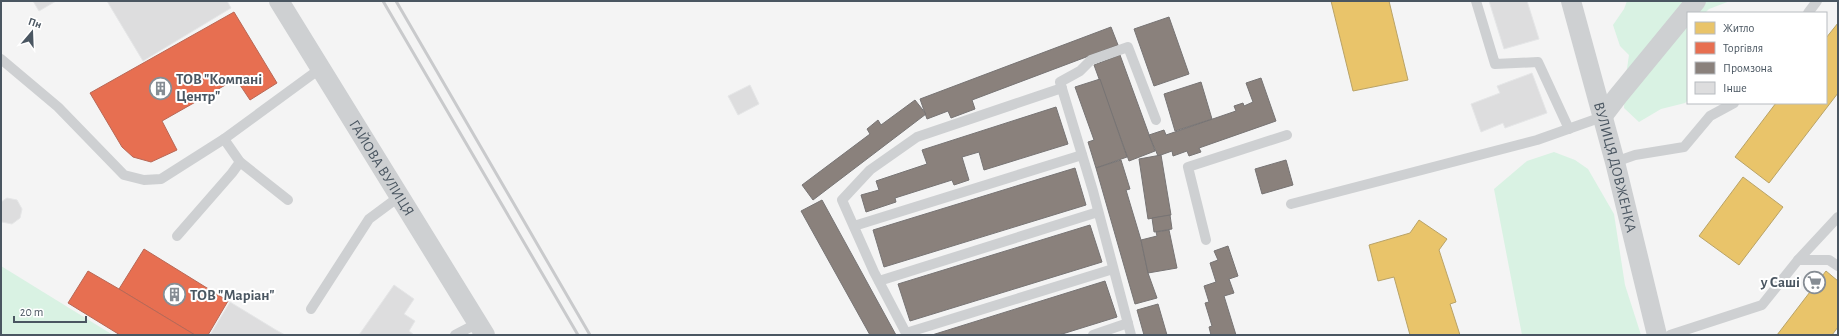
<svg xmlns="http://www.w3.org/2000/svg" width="1839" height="336" font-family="'Alegreya Sans',sans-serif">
  <rect width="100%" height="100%" fill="#f4f4f4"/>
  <g fill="#d9f2e3">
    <path d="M1627,1H1730L1709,9L1705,13H1688V100L1685,103L1661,109L1639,122L1624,108L1625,82L1629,55L1620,46L1613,25L1624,9Z"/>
    <path d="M1554,152L1575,160L1588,169L1614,214L1625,285L1641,335H1522L1494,189L1527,161Z"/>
    <path d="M1,266L113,335H1Z"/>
  </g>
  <g fill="#e9c46a" stroke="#b9a367">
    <path d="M1331,1H1389L1408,80L1353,91Z"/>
    <path d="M1838,23V93L1769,183L1735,157L1776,103H1826V38Z"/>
    <path d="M1743,177L1783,207L1739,265L1699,236Z"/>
    <path d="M1419,220L1447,239L1439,250L1456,302L1450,304L1460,335H1410L1394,277L1378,281L1369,245L1410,233Z"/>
    <path d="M1826,271L1838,281V327L1832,335H1777Z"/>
  </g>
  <g fill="#e76f51" stroke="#b86856">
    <path d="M234,12L277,83L250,100L236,79L162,121L177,150L151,162L133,157L122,147L90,93Z"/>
    <path d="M144,249L228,301L208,335H195L119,289Z"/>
    <path d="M88,271L119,289L195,335H120L68,303Z"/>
  </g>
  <g fill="#8a817c" stroke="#777474">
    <path d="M1169,17L1189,74L1154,86L1134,29Z"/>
    <path d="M1111,27L1118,45L972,100L975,109L951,118L948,111L927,119L920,99Z"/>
    <path d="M1120,55L1155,151L1129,161L1094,65Z"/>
    <path d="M1261,78L1276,121L1199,148L1201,152L1189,156L1187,151L1173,156L1172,151L1158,156L1149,135L1164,130L1166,135L1236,111L1234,106L1243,103L1244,106L1253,102L1246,83Z"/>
    <path d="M1100,79L1127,157L1096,168L1088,142L1094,140L1075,87Z"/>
    <path d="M1201,82L1212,119L1175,131L1164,94Z"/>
    <path d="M915,100L926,114L813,200L802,185L870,134L867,129L878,120L881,125Z"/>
    <path d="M1056,107L1068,144L984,170L979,152L962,157L969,180L954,185L952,180L895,198L896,202L866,212L861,195L879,190L876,181L927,164L922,150Z"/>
    <path d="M1161,155L1171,215L1148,219L1139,159Z"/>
    <path d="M1121,160L1130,189L1126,190L1141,240L1148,273L1157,298L1135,304L1096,168Z"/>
    <path d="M1286,160L1293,185L1262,194L1255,169Z"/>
    <path d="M1075,168L1086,205L884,267L873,230Z"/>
    <path d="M822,200L896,335H870L801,211Z"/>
    <path d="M1170,215L1172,229L1154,232L1152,218Z"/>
    <path d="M1090,225L1102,262L910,321L898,284Z"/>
    <path d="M1169,230L1177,268L1148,273L1141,240L1157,236L1156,232Z"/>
    <path d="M1228,246L1238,276L1229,279L1234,293L1224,296L1236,335H1211L1209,327L1212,326L1205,303L1209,302L1204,286L1216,282L1210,263L1218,260L1214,251Z"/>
    <path d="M1105,281L1117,317L1059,335H932Z"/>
    <path d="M1158,304L1167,335H1144L1137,310Z"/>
  </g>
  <g fill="#ddddde" stroke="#e5e6e7">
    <path d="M33,1H56L39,11Z"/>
    <path d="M107,1H227L231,8L143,61Z"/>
    <path d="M1489,1H1527L1539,39L1504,49Z"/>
    <path d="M1532,73L1547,113L1505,128L1503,123L1481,132L1471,104L1500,93L1497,86Z"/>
    <path d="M750,85L759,104L738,115L728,96Z"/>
    <path d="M7,198L17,200L22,209L20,218L12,224L2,222L1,219V202Z"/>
    <path d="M394,285L414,299L404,314L415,321L409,331L414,335H359Z"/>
    <path d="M230,302L276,330L285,335H210Z"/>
  </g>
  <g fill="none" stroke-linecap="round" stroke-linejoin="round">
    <g stroke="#ced0d2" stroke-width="10">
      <path d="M1476,1L1495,64L1538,62L1569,129"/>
      <path d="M1808,13L1817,1"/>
      <path d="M1,59L58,107L124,175L144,180L161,179L224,139L321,68"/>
      <path d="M224,139L240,162L288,200"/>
      <path d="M1615,162L1635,155L1684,147L1710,116L1734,103"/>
      <path d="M1291,204L1537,140L1602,117"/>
      <path d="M854,226L1082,155"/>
      <path d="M177,236L232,173L240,162"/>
      <path d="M1206,240L1188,167L1287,135"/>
      <path d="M1798,260L1838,217"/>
      <path d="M879,281L1098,212"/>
      <path d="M311,309L369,219L400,196"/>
      <path d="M906,333L1113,269"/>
      <path d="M455,335L478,323"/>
      <path d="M907,335L874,272L842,200L870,170L917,137L1062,88"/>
      <path d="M1093,335L1128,323"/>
      <path d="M1131,335L1093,191L1060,82L1080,71L1091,60L1128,47L1156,120"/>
      <path d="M1670,335L1762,305L1798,260H1829L1838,266"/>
    </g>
    <g stroke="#ced0d2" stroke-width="20">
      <path id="s1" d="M279,1L485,335"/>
      <path id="s2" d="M1571,1L1615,162L1657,335"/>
      <path d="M1602,117L1618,96L1696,1"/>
    </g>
    <g stroke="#c9cacc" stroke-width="3">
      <path d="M383,1L578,335"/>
      <path d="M396,1L590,335"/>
    </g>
  </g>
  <defs>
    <symbol id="building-ring" viewBox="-11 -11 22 22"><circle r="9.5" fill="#fff" stroke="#868d94" stroke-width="1.5"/><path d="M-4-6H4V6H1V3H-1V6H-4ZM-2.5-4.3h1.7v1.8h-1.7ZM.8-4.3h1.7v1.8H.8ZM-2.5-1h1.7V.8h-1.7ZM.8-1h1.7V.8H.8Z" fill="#868d94"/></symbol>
    <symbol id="supermarket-ring" viewBox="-11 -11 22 22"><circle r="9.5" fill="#fff" stroke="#868d94" stroke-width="1.5"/><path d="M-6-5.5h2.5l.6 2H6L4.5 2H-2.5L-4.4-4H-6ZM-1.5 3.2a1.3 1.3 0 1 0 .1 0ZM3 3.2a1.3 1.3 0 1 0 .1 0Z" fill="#868d94"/></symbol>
  </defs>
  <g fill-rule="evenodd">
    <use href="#building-ring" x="148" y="76" width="25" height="25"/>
    <use href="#supermarket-ring" x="1802" y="270" width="25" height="25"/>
    <use href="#building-ring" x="162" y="282" width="25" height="25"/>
  </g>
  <g text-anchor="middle" stroke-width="4" stroke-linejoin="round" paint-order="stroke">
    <g font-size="15" font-weight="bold" fill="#4a5661" stroke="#fff" text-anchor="start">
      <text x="176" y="84">ТОВ "Компані<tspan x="176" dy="17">Центр"</tspan></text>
      <text x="1800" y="287" text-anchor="end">у Саші</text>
      <text x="190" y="300">ТОВ "Маріан"</text>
    </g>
    <g font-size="15" fill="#4a5661" stroke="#fff">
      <text dy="5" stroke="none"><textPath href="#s1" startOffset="196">ГАЙОВА ВУЛИЦЯ</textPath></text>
      <text dy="5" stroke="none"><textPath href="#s2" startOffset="172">ВУЛИЦЯ ДОВЖЕНКА</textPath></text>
    </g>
  </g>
  <rect width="1839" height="336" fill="none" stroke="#4a5661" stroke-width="4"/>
  <rect x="1687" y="12" width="140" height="92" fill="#ffffff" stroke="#b7bbc0"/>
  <rect x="1695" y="22" width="20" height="12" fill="#e9c46a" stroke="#b7bbc0"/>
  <text x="1723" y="32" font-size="12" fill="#4a5661">Житло</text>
  <rect x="1695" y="42" width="20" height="12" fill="#e76f51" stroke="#b7bbc0"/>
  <text x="1723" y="52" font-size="12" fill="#4a5661">Торгівля</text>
  <rect x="1695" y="62" width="20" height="12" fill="#8a817c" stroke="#b7bbc0"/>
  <text x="1723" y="72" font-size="12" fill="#4a5661">Промзона</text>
  <rect x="1695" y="82" width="20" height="12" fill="#ddddde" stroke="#b7bbc0"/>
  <text x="1723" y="92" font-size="12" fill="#4a5661">Інше</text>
  <g transform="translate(32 32) rotate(19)" stroke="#ffffff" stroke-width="3" paint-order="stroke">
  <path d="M0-3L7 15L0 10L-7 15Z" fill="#4a5661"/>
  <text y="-6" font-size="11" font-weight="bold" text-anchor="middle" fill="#4a5661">Пн</text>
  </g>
  <path d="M14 316v6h72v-6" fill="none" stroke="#4a5661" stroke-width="2"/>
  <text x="20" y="316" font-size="12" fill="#4a5661" stroke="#ffffff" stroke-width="3" paint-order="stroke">20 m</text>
</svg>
